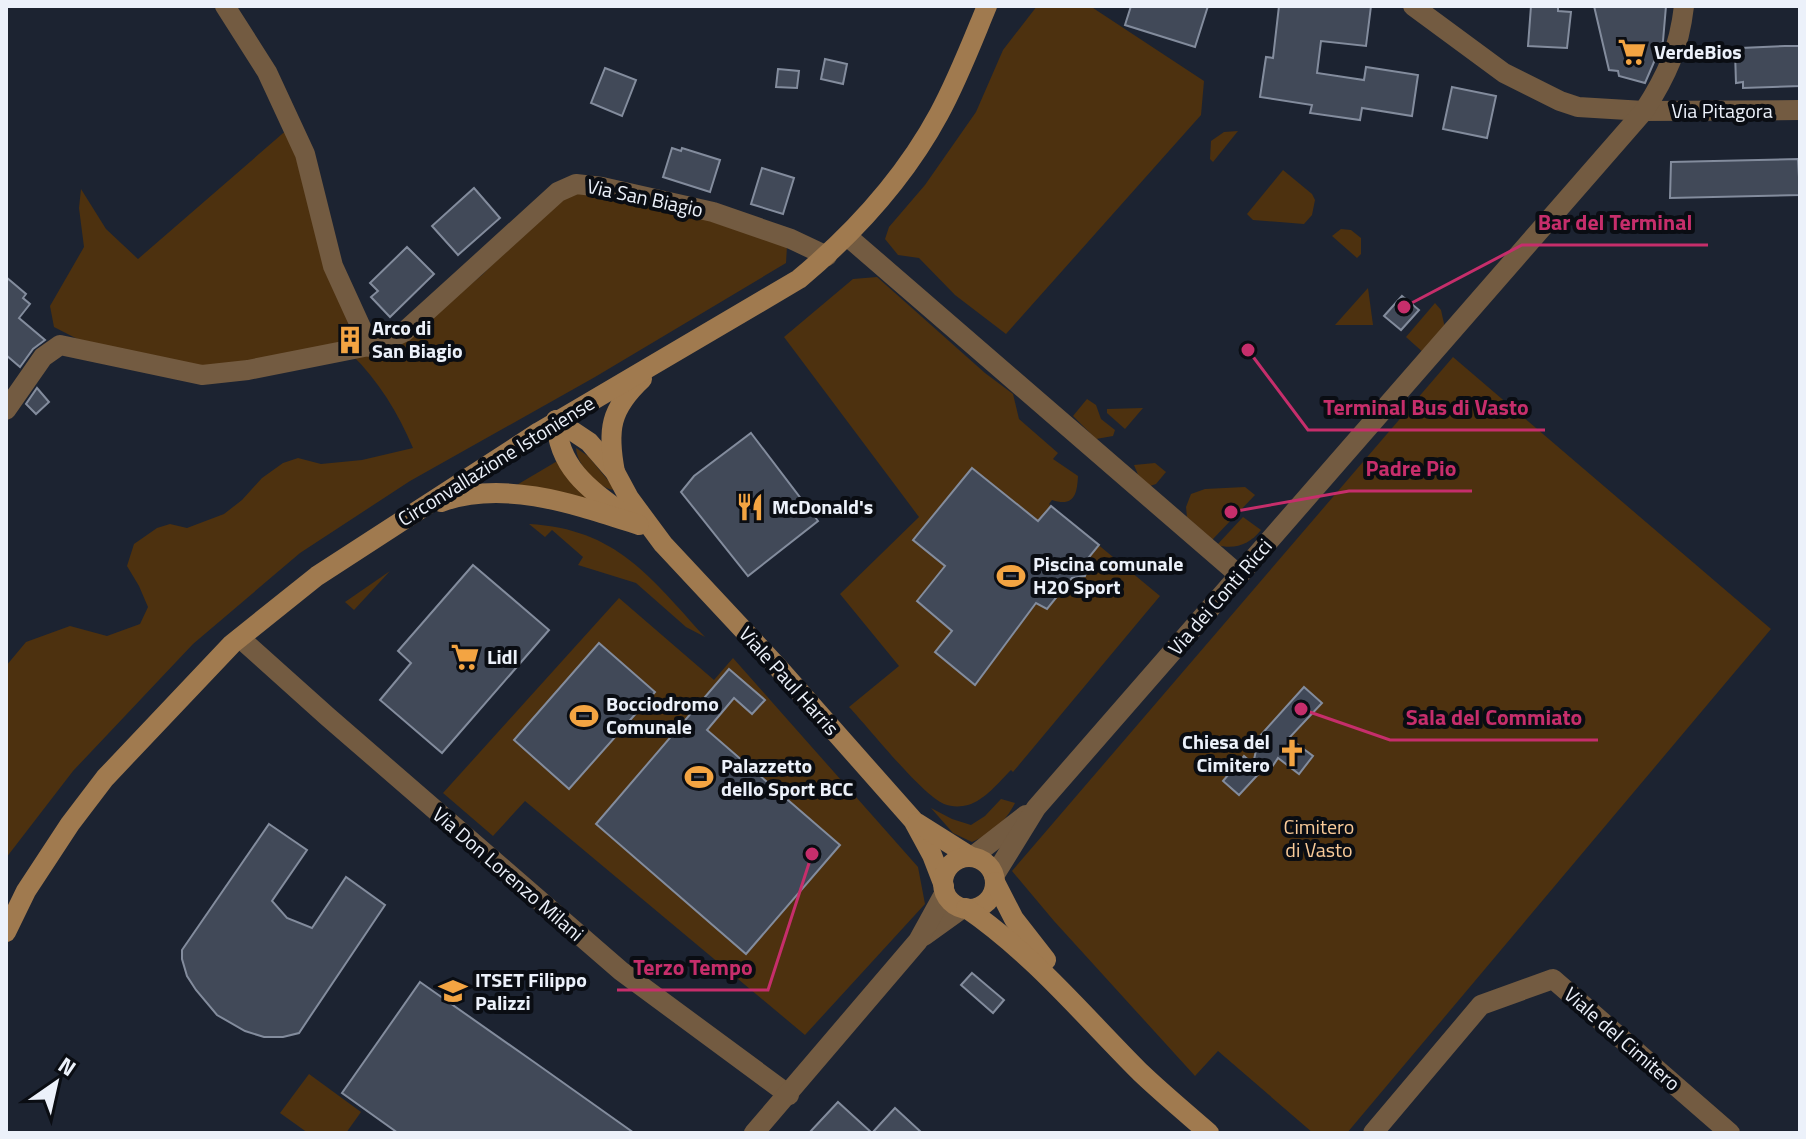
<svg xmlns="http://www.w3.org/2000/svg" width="1806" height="1139" font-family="'Titillium Web',sans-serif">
  <rect width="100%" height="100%" fill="#1c2331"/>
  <g fill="#4d310f">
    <path d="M1037,6H1090L1204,81L1201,115L1006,334L955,295L919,258L898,255L885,239L889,227L925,185L976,112L1003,50Z"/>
    <path d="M289,128L348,321C348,334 341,342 331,348L197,368L97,349L54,327L50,306L84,247L79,208L81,189L106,229L138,259Z"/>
    <path d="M1238,131L1213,162L1210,159L1211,141L1224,132Z"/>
    <path d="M1283,170L1312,194L1315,200L1312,215L1304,224L1253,220L1247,214Z"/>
    <path d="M576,191C642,200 726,221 787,246L786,263L595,377L410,481L300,553L193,644L73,771L6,858V666L26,642L70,626L107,636L140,624L148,607L139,586L127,566L134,544L157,528L170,524L187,528L224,514L242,500L262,478L283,463L298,458L321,464L362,460L413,448C398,413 379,381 351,354L426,321L482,275L548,208Z"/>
    <path d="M1341,229L1351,230L1361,238V254L1357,258L1332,236Z"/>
    <path d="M877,277L985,373L1013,394L1019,419L1058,453L1053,459L1078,476C1077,495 1074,507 1052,500L1049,504L1160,596L1013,772L1011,770C999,782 985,800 968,805C961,807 951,807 944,804C920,793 870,729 849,707L899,666L840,594L919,517L784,337L853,279Z"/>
    <path d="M1368,288L1373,325H1335Z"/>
    <path d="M1435,303L1441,310L1445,328L1425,354L1406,337Z"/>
    <path d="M1453,357L1771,629L1347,1133H1313L1218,1051L1195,1076L1054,921L1012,871Z"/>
    <path d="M1087,399L1096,405L1101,419L1115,430L1113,436L1096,439L1073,416Z"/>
    <path d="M1143,408L1125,429L1107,413V409Z"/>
    <path d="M576,448L588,456L616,490C598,490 577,465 576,448Z"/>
    <path d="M559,460L604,511L510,489Z"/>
    <path d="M1155,463L1166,472L1156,484L1150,486L1139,477L1134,465Z"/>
    <path d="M1245,487L1255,495L1212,540L1187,517L1186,507L1191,494L1205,489Z"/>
    <path d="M1243,517L1261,530C1250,544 1235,550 1217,545Z"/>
    <path d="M529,524C617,529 650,577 705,637L686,627L636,583L578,565L583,557L552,530L545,537Z"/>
    <path d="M390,571L354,610L345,602Z"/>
    <path d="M619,598L714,680L733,658L918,867L925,904L805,1035L525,801L493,836L443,793Z"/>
    <path d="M1001,799L1015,803C1005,822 993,833 972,842L953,833L931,808L952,819L971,825L985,816Z"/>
    <path d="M309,1074L361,1112L346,1133H308L280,1113Z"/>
  </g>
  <g fill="#414958" stroke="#838c9d" stroke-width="2">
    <path d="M1131,6H1208L1195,47L1125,25Z"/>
    <path d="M1279,6H1371L1366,46L1321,41L1317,73L1364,80L1366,67L1418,75L1412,116L1362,108L1360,120L1310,113L1312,105L1260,97L1266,57L1273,58Z"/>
    <path d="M1531,6H1558V11L1571,12L1567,48L1528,46Z"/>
    <path d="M1594,6H1666L1663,41L1645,83L1619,76L1618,71L1609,70Z"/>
    <path d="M1785,46H1800V86L1743,88V82L1736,83L1735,52H1742L1741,48Z"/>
    <path d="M825,59L847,64L843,84L821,79Z"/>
    <path d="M605,68L636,80L622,116L591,103Z"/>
    <path d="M778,69L799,71L797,88L776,87Z"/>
    <path d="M1452,87L1496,96L1487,138L1443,129Z"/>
    <path d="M672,148L681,151L682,148L720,160L710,192L663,177Z"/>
    <path d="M1798,159L1800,195L1670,198L1671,162Z"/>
    <path d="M762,168L794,178L783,214L751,204Z"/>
    <path d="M474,188L500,218L458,255L432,226Z"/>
    <path d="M407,247L434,274L390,317L371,297L378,291L370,283Z"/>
    <path d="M6,277L26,294L23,298L30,304L19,318L45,340L33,349L20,367L6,355Z"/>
    <path d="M1402,296L1419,310L1401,330L1384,316Z"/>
    <path d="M37,388L49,402L36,414L26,404Z"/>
    <path d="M751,433L818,521L748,576L681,492L694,476Z"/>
    <path d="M972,468L1038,521L1051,506L1099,545L1085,562L1087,570L1085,576L1072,578L1047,609L1036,603L975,685L935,652L952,631L917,601L945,566L913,540Z"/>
    <path d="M473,565L549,630L442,753L380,700L411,663L398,651Z"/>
    <path d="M599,643L655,692L569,789L514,740Z"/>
    <path d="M729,669L765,700L752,714L734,698L707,730L840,845L746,954L596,824Z"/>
    <path d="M1304,687L1322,703L1289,738L1313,756L1299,774L1278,758L1268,773L1264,768L1239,795L1223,781L1244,756L1253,764L1259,737Z"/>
    <path d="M269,824L307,850L272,901L287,918L312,928L346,877L385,905L299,1033L283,1037H264L245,1031L217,1015L196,990L187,976L182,959V950Z"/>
    <path d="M972,973L1004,1000L993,1013L961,985Z"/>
    <path d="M420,982L534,1062L634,1133H398L342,1093Z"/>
    <path d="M838,1102L872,1133H809Z"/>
    <path d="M895,1108L922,1133H872Z"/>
  </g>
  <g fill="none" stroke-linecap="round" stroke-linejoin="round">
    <g stroke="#735b41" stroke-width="20">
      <path d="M225,6L267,72L305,154L333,266L370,347"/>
      <path d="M1413,6L1504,73L1560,101L1578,107L1644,111L1800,110"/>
      <path d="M847,236L1239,575"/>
      <path d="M6,410L43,357L60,345L202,375L248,370L379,344L404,332L558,192L576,184L602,187L713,212L791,239L827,256"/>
      <path d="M240,638L328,717L621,971L789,1095"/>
      <path d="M972,857L1026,815"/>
      <path d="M994,876L1036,808L1644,111C1667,75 1679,49 1684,6"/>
      <path d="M924,936L963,908"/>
      <path d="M754,1133L918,941L945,892"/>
      <path d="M1373,1133L1481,1005L1553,979L1730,1133"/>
    </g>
    <g stroke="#a07a4f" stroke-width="20">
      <path d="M556,420L589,442L615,472L629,498L663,544L775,664L913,820L932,855L944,886"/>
      <path d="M556,420C558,468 589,489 625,515"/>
      <path d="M615,472C607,430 610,409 642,379"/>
      <path d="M441,502C505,479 577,505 639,525"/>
      <path d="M917,823L971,857"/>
      <circle cx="969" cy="883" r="26"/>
      <path d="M995,882L1014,919L1046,960"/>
      <path d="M966,908C1033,954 1083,1015 1140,1072C1162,1093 1186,1113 1209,1133"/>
      <path d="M6,932L26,891L70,824L105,778L232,644L317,576L539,432L799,279C854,233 905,177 939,114C958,79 972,42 987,6"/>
    </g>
  </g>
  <defs>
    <symbol id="supermarket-bare" viewBox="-9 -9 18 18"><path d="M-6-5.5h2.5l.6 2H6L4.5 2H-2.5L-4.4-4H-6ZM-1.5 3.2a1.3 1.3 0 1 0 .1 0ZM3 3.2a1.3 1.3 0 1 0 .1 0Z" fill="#f3a442" stroke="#0a0d13" stroke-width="2.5" paint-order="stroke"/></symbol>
    <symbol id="building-bare" viewBox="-9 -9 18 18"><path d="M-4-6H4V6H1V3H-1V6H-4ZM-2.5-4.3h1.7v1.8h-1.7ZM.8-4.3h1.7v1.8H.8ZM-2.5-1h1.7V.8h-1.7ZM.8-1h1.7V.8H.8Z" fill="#f3a442" stroke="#0a0d13" stroke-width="2.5" paint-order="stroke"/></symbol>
    <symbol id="restaurant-bare" viewBox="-9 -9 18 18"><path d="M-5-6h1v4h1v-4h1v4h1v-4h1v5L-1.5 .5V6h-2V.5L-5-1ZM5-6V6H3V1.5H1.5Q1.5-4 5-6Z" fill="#f3a442" stroke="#0a0d13" stroke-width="2.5" paint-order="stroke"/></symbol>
    <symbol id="stadium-bare" viewBox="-9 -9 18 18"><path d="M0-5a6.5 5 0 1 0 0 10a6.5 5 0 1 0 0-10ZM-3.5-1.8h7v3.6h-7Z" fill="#f3a442" stroke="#0a0d13" stroke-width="2.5" paint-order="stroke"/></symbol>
    <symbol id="church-bare" viewBox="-9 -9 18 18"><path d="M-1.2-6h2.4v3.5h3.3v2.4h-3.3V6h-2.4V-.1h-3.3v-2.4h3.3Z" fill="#f3a442" stroke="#0a0d13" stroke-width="2.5" paint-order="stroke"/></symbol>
    <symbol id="school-bare" viewBox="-9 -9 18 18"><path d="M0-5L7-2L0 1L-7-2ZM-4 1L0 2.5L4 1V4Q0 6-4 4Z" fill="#f3a442" stroke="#0a0d13" stroke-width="2.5" paint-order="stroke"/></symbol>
  </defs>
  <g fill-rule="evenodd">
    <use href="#supermarket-bare" x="1612" y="32" width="40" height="40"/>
    <use href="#building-bare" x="330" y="320" width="40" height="40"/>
    <use href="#restaurant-bare" x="730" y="487" width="40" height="40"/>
    <use href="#stadium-bare" x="991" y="556" width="40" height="40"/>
    <use href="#supermarket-bare" x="445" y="637" width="40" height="40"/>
    <use href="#stadium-bare" x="564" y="696" width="40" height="40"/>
    <use href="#church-bare" x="1272" y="733" width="40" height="40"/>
    <use href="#stadium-bare" x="679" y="757" width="40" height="40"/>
    <use href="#school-bare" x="433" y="971" width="40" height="40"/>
  </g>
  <g text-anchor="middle" stroke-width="8" stroke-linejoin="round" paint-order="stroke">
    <g font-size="20" font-weight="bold" fill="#ecf1fa" stroke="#0a0d13" text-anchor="start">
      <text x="1654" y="59">VerdeBios</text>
      <text x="372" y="335">Arco di<tspan x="372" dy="23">San Biagio</tspan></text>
      <text x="772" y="514">McDonald's</text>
      <text x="1033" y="571">Piscina comunale<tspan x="1033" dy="23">H20 Sport</tspan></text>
      <text x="487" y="664">Lidl</text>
      <text x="606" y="711">Bocciodromo<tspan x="606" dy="23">Comunale</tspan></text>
      <text x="1270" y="749" text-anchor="end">Chiesa del<tspan x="1270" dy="23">Cimitero</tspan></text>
      <text x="721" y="773">Palazzetto<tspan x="721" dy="23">dello Sport BCC</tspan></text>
      <text x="475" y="987">ITSET Filippo<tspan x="475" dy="23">Palizzi</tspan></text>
    </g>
    <g font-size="20" fill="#ecf1fa" stroke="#0a0d13">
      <text x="1722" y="118">Via Pitagora</text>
      <text transform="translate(645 198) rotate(12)" y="7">Via San Biagio</text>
      <text transform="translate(496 461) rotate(-32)" y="7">Circonvallazione Istoniense</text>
      <text transform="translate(1220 597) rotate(-49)" y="7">Via dei Conti Ricci</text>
      <text transform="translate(789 681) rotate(48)" y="7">Viale Paul Harris</text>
      <text transform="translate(508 874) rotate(41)" y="7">Via Don Lorenzo Milani</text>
      <text transform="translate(1622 1039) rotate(41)" y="7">Viale del Cimitero</text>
    </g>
    <g font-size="20" fill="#facb99" stroke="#0a0d13">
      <text x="1319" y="834">Cimitero<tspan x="1319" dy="23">di Vasto</tspan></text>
    </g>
  </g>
  <path fill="none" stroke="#c62e6b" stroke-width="3" d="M1404 307L1522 245H1708M1248 350L1308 430H1545M1231 512L1349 491H1472M1301 709L1390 740H1598M812 854L768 990H617"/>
  <g fill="#c62e6b" stroke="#0a0d13" stroke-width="3">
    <circle cx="1404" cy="307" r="8"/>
    <circle cx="1248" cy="350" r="8"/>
    <circle cx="1231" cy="512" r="8"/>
    <circle cx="1301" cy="709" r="8"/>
    <circle cx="812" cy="854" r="8"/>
  </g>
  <g font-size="22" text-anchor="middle" font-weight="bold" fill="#c62e6b" stroke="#0a0d13" stroke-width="8" stroke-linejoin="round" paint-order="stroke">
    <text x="1615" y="230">Bar del Terminal</text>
    <text x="1426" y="415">Terminal Bus di Vasto</text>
    <text x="1411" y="476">Padre Pio</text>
    <text x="1494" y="725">Sala del Commiato</text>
    <text x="693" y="975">Terzo Tempo</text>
  </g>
  <rect width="1806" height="1139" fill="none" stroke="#ecf1fa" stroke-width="16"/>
  <g transform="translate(56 1083) rotate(34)" stroke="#0a0d13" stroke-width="6" paint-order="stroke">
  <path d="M0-6L14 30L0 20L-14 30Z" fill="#ecf1fa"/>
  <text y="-12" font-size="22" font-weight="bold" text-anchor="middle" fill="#ecf1fa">N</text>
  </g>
</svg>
